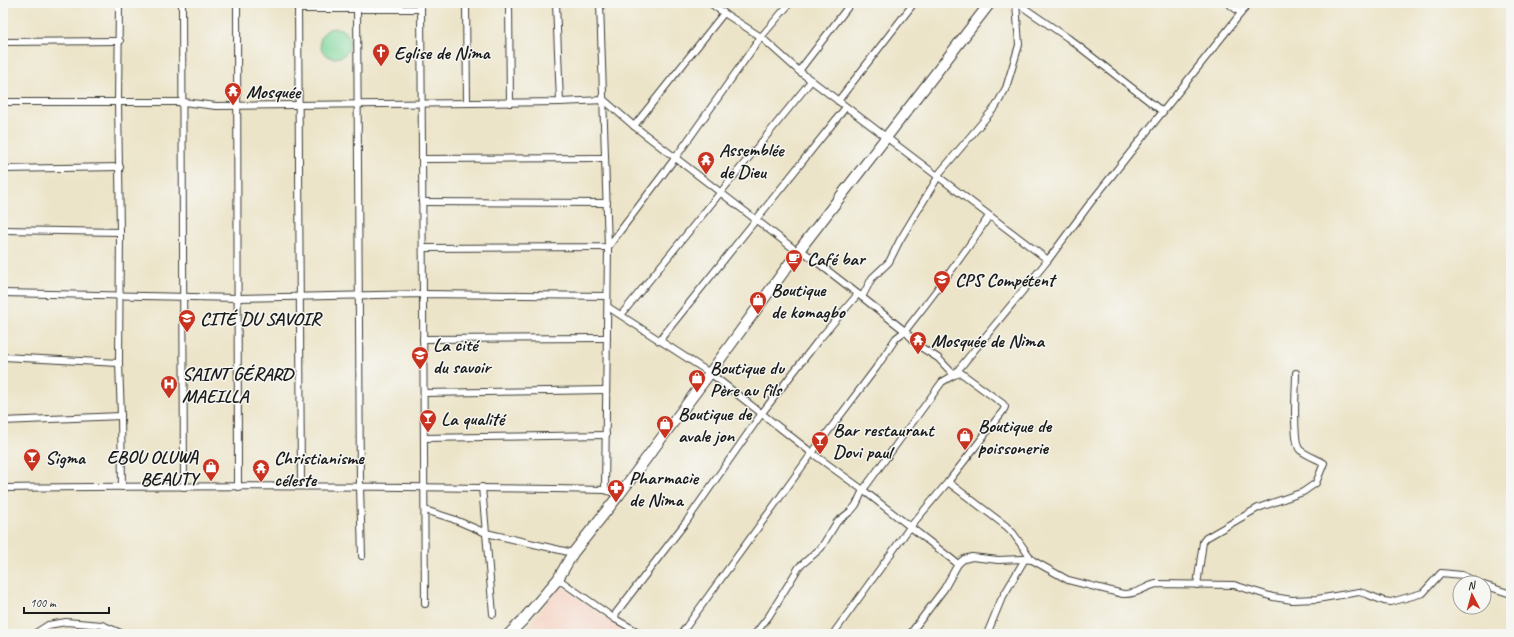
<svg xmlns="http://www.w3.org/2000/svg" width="1514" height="637" font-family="Caveat,sans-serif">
  <rect width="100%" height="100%" fill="#f6f6f2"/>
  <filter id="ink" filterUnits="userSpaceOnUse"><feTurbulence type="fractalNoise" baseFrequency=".025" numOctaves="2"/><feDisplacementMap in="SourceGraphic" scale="8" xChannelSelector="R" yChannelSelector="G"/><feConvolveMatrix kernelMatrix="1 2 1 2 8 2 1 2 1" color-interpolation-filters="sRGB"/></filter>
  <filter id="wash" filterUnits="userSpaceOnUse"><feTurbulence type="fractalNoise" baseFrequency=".012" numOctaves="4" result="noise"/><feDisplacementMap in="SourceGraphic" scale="16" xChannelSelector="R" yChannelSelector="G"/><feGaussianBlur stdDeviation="0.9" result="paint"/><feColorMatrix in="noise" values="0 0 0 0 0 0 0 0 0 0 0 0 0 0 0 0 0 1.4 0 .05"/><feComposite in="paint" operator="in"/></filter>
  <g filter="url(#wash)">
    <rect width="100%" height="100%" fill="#ece4c8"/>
    <path fill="#f6d2c4" d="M560,586L628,634H522Z"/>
    <circle fill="#80d79c" stroke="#4e7a5c" cx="335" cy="43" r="15"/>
  </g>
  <g filter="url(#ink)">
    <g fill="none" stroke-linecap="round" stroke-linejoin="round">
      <defs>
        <g id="minor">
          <path d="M119,3L118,102L120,232L119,363L121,416L122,487"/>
          <path d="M182,3L184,487"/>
          <path d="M237,3L238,487"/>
          <path d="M298,3L301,486"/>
          <path d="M357,3L360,487L362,556"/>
          <path d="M421,3L425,604"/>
          <path d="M466,3L467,103"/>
          <path d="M509,3L510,103"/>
          <path d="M556,3L560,102"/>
          <path d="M600,3L608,247L605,490"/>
          <path d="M710,3L724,13L761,37L799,71L1048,260"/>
          <path d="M1017,3L1068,38L1163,112"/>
          <path d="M1228,3L1241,13"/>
          <path d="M298,9H421"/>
          <path d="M3,42L120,41"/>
          <path d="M799,71L851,3"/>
          <path d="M838,101L914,3"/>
          <path d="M3,102H183L216,106L560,102L604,100L634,126L798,252"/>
          <path d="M634,126L724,13"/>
          <path d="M422,159L605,158"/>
          <path d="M3,169L120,167"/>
          <path d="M937,176L996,106L1006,88L1019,45L1016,3"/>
          <path d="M422,202L607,203"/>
          <path d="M3,230L120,232"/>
          <path d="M423,248L608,247L676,157L761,37L790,3"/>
          <path d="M3,293L238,298L423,294L607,296"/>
          <path d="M858,294L905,331C935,293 963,256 989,216"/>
          <path d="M862,297L872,278L889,262L900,240L938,177"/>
          <path d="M608,307L710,373L812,453L863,490L958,564"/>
          <path d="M621,315L811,81"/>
          <path d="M423,339L607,338"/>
          <path d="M659,341L846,107"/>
          <path d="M3,357L119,363"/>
          <path d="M424,393L606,390"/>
          <path d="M3,421L121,416"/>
          <path d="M424,438L606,435"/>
          <path d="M948,482L1006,526L1013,533L1032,560"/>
          <path d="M482,487L493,614"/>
          <path d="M3,488C204,485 405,486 605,490L619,495"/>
          <path d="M425,510L453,519L486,533L573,553"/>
          <path d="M558,579L615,619L642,634"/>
          <path d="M1197,585L1203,542L1206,538L1258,508L1303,492L1316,483L1324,463C1317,459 1306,455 1300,450C1292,442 1296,387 1296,373"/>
          <path d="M1484,585L1511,594"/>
          <path d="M615,619L616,613L686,522L762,413L817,342L858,294L800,249"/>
          <path d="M34,634L48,625L66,622L102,625L123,634"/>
          <path d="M681,634L812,453L876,368L896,338L905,331L919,346L938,358L954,375L1048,260L1091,202L1249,3"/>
          <path d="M755,634L769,616L799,567L821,548L837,522L851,511L856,505L863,490L942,382L954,375L961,373L1003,404L1005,407L1003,411L948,482L910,527L833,634"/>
          <path d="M910,634L944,589L958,564L964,559L972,557L998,560L1022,559L1032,560L1068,580L1123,594C1136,595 1144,587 1156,584L1234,585L1273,597L1292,600L1317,599L1359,592L1366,594L1384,601L1391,602L1423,593L1441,573L1462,575L1479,583"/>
          <path d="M987,634L1001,600L1025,559"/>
        </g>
        <path id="primary" d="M509,634L523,620L558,579L573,553L619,495L710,373L800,249L990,3"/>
      </defs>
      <use href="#minor" stroke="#3b3a36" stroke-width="8"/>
      <use href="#primary" stroke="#3b3a36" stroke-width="12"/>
      <use href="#minor" stroke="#fff" stroke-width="6"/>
      <use href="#primary" stroke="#fff" stroke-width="10"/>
    </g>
  </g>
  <defs>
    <symbol id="church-pin" viewBox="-11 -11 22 30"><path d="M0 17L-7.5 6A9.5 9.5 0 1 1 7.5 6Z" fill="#c8321e" stroke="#f6f6f2"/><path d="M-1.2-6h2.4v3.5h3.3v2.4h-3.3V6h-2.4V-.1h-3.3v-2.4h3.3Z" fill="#fff"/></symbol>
    <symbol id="temple-pin" viewBox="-11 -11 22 30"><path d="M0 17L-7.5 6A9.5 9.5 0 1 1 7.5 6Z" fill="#c8321e" stroke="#f6f6f2"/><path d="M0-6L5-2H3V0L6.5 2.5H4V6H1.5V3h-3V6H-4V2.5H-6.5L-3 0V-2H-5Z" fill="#fff"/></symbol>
    <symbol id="cafe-pin" viewBox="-11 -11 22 30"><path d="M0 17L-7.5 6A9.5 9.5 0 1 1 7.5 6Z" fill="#c8321e" stroke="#f6f6f2"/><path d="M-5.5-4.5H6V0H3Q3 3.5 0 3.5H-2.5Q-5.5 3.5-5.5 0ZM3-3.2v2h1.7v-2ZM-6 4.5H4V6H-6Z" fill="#fff"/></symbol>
    <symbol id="school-pin" viewBox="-11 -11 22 30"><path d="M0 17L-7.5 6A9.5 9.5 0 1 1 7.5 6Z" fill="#c8321e" stroke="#f6f6f2"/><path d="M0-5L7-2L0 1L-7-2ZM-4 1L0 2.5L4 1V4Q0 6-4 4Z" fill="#fff"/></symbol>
    <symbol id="shop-pin" viewBox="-11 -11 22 30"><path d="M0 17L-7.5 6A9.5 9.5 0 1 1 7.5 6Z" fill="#c8321e" stroke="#f6f6f2"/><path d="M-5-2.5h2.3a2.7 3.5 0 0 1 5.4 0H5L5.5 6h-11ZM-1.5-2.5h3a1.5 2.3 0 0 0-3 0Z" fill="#fff"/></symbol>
    <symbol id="hospital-pin" viewBox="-11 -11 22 30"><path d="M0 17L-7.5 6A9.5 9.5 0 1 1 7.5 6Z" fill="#c8321e" stroke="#f6f6f2"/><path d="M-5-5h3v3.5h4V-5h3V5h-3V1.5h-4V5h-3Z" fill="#fff"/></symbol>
    <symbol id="bar-pin" viewBox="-11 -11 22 30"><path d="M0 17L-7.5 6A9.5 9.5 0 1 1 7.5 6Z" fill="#c8321e" stroke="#f6f6f2"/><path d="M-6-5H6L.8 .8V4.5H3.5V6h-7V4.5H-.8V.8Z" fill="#fff"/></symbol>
    <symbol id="pharmacy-pin" viewBox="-11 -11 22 30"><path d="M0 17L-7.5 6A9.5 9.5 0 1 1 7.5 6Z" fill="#c8321e" stroke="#f6f6f2"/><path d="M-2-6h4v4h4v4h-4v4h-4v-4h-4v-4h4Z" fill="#fff"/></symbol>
  </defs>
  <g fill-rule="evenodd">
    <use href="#church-pin" x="371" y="42" width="20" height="27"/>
    <use href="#temple-pin" x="223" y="81" width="20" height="27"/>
    <use href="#temple-pin" x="696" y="150" width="20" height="27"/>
    <use href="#cafe-pin" x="784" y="248" width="20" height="27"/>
    <use href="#school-pin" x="932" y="269" width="20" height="27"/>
    <use href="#shop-pin" x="748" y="290" width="20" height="27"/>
    <use href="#school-pin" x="177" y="308" width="20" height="27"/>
    <use href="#temple-pin" x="908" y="330" width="20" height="27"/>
    <use href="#school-pin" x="410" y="345" width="20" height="27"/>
    <use href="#shop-pin" x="687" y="368" width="20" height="27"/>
    <use href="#hospital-pin" x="159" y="374" width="20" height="27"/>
    <use href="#bar-pin" x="418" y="408" width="20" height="27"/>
    <use href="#shop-pin" x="655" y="414" width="20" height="27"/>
    <use href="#shop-pin" x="955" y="426" width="20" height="27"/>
    <use href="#bar-pin" x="810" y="430" width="20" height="27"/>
    <use href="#bar-pin" x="22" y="447" width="20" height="27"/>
    <use href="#shop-pin" x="201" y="457" width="20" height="27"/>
    <use href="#temple-pin" x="251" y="458" width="20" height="27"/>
    <use href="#pharmacy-pin" x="606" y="478" width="20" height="27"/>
  </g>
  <g text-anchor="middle" stroke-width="3" stroke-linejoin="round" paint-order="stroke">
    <g font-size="19" font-weight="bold" fill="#1c1c1c" stroke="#f6f6f2" text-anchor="start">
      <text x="394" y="59">Eglise de Nima</text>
      <text x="246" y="98">Mosquée</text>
      <text x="719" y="156">Assemblée<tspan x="719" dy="22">de Dieu</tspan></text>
      <text x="807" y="265">Café bar</text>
      <text x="955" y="286">CPS Compétent</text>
      <text x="771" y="296">Boutique<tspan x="771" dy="22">de komagbo</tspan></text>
      <text x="200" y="325">CITÉ DU SAVOIR</text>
      <text x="931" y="347">Mosquée de Nima</text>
      <text x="433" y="351">La cité<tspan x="433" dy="22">du savoir</tspan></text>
      <text x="710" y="374">Boutique du<tspan x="710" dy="22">Père au fils</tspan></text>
      <text x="182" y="380">SAINT GÉRARD<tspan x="182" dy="22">MAEILLA</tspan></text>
      <text x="678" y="420">Boutique de<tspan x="678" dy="22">avale jon</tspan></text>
      <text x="441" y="425">La qualité</text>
      <text x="978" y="432">Boutique de<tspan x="978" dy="22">poissonerie</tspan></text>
      <text x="833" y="436">Bar restaurant<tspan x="833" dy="22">Dovi paul</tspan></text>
      <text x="198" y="463" text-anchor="end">EBOU OLUWA<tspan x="198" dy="22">BEAUTY</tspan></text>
      <text x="45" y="464">Sigma</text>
      <text x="274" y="464">Christianisme<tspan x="274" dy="22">céleste</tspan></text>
      <text x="629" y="484">Pharmacie<tspan x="629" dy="22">de Nima</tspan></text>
    </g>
  </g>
  <rect width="1514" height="637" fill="none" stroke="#f6f6f2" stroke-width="16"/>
  <g transform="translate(1472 595) rotate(354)"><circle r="19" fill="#f6f6f2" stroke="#9f9f9c"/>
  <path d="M0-3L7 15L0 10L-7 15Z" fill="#c8321e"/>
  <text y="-6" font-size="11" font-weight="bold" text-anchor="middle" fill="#1c1c1c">N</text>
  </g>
  <path d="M24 607v6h85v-6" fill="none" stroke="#1c1c1c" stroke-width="2"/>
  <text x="30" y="607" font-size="12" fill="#1c1c1c" stroke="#f6f6f2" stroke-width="3" paint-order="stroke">100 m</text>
</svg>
